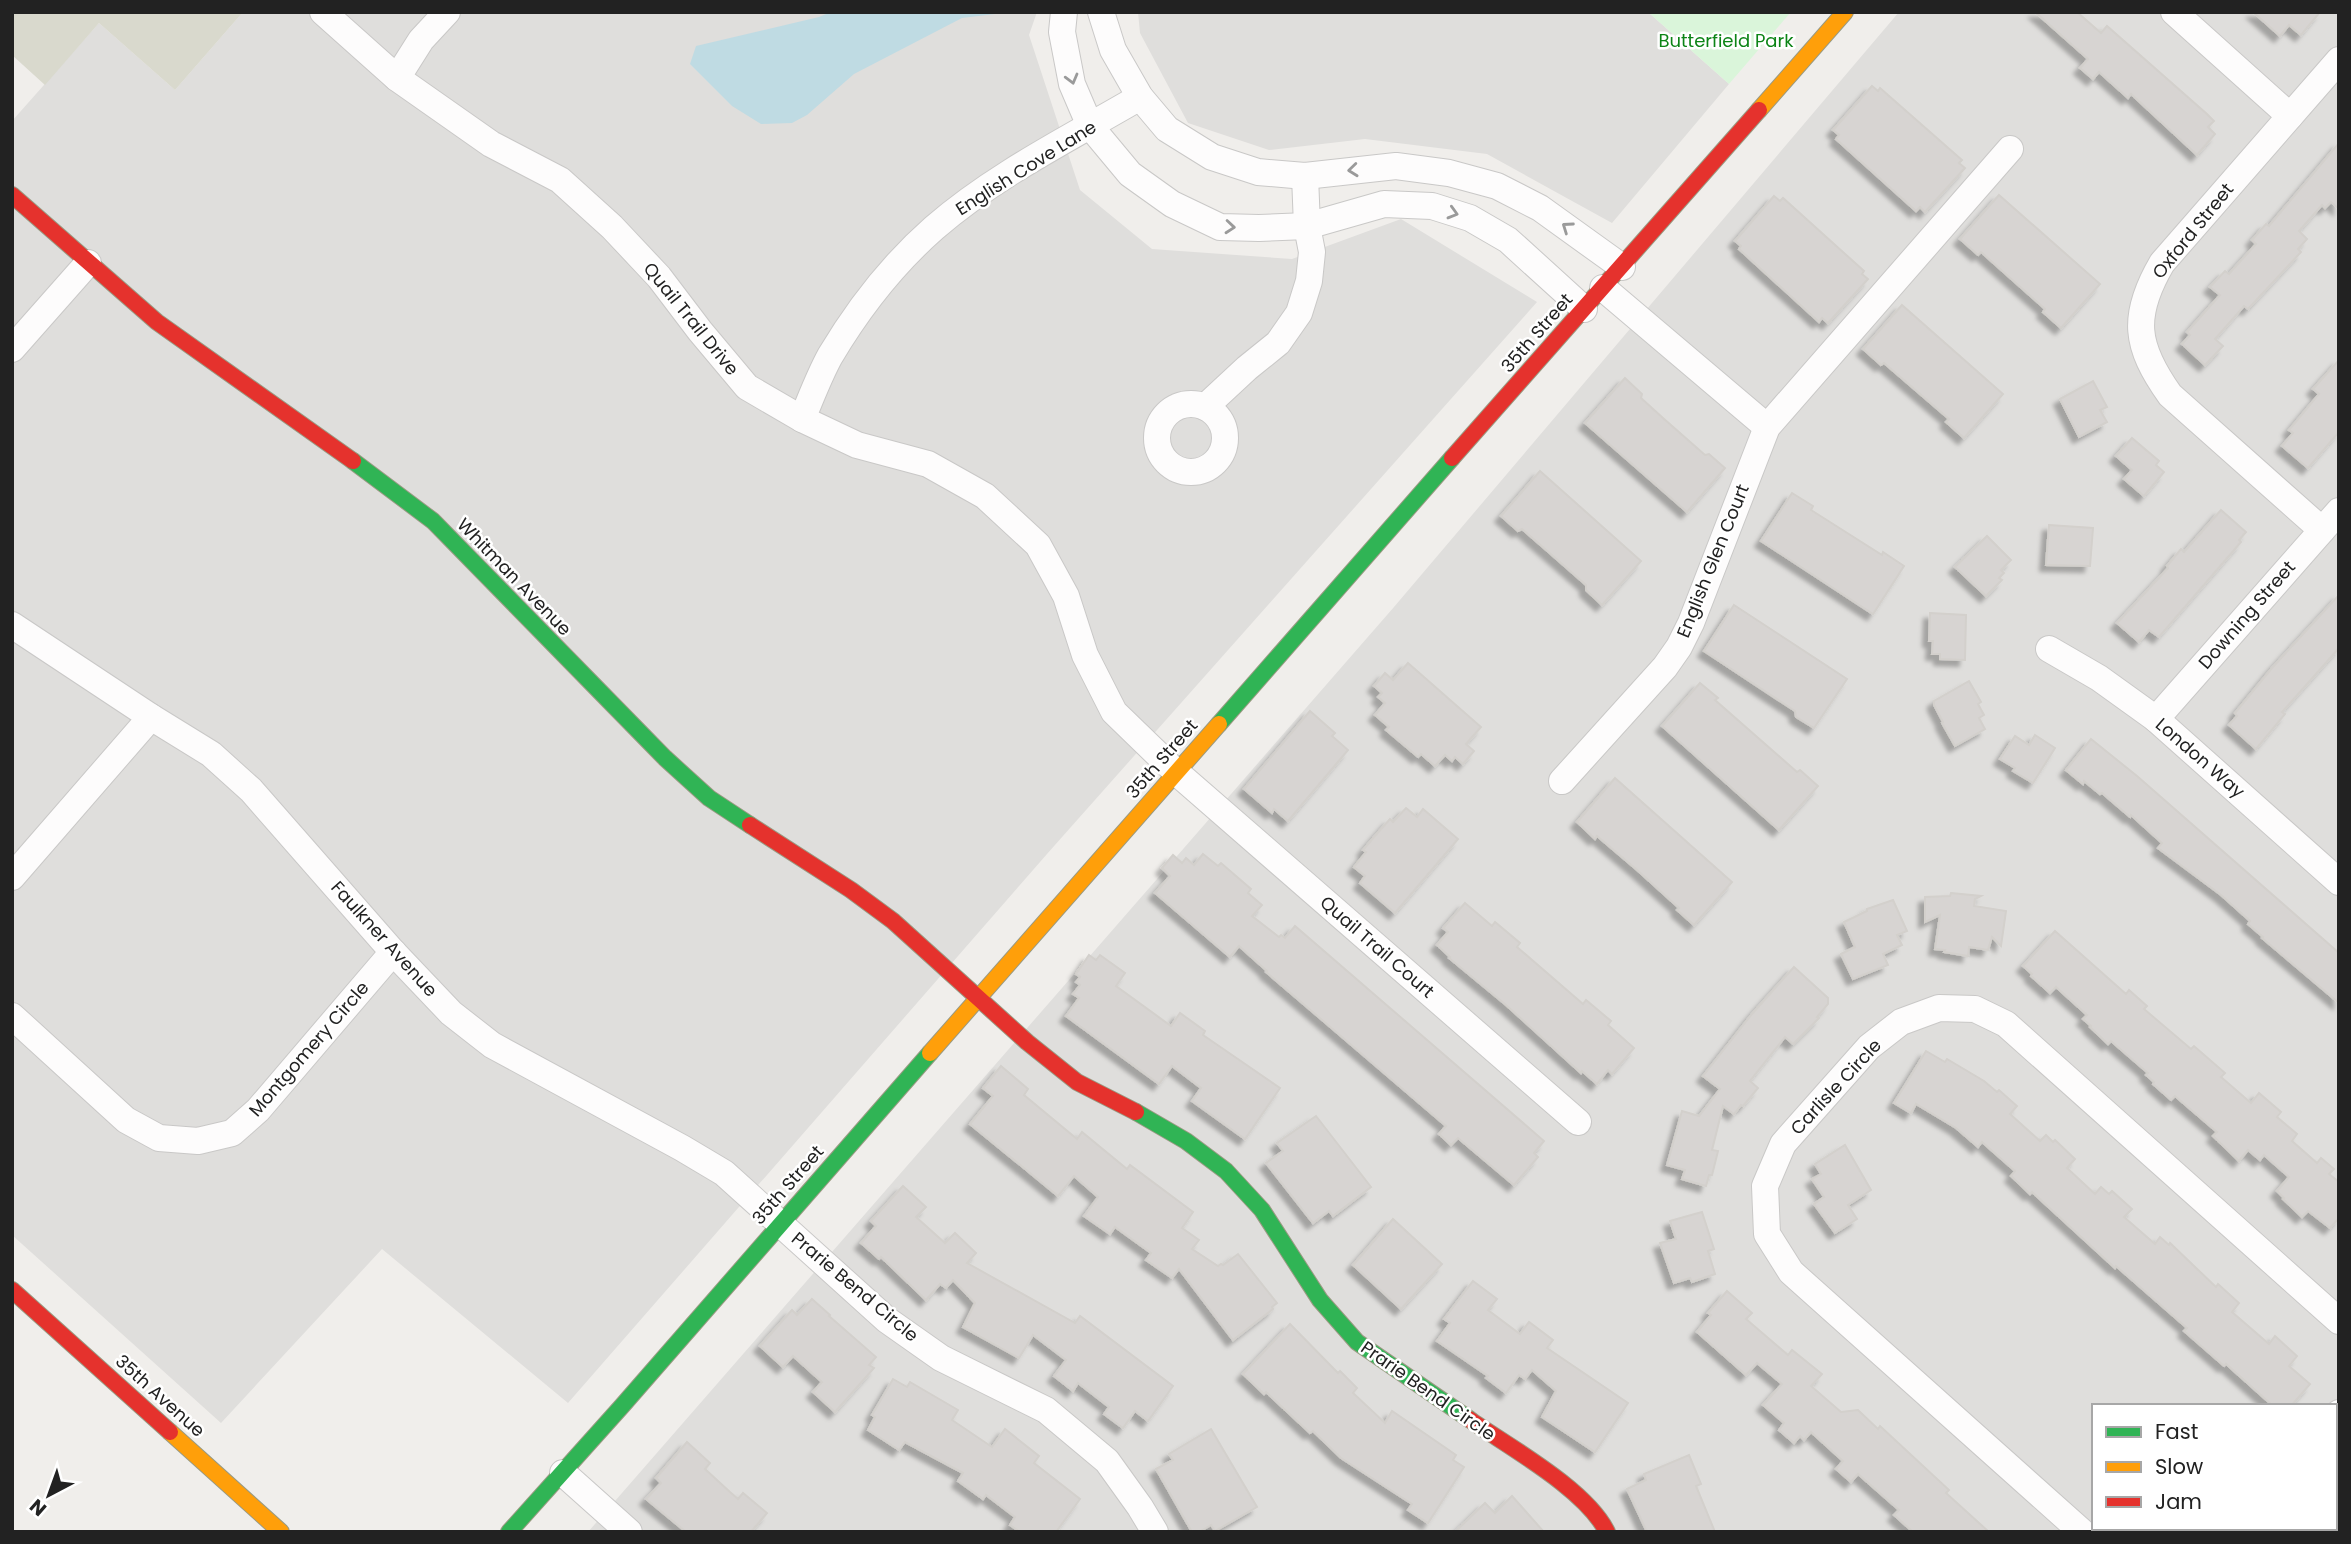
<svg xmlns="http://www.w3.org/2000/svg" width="2351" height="1544" font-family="Poppins,sans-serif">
  <defs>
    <filter id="shadow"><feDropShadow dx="-6" dy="6" stdDeviation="2" flood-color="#0004"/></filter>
  </defs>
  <rect width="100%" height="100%" fill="#f0eeeb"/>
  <g fill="#dfdedc" fill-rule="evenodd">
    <path d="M243,12H1037L1029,35L1080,190L1152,249L1292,259L1401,219L1537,302L1047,854L568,1403L382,1249L221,1423L12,1235V121L99,23L175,90Z"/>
    <path d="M1138,12H1648L1729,84L1612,223L1487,154L1365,139L1269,150L1188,123L1140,33Z"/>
    <path d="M1899,12H2339V1532H588L1394,607ZM2094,1406H2335V1528H2094Z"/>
  </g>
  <path fill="#d9d9cd" d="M12,12H243L175,90L99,23L45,85L12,55Z"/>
  <path fill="#daf5da" d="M1648,12H1791L1729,84Z"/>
  <path fill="#bfdbe3" d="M831,12H996L995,14L962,18L854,74L807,115L792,123L761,124L732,106L690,64L696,46L819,17Z"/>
  <g fill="#d7d4d2" stroke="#d3d0cc" stroke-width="2" filter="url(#shadow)">
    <path d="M2035,12H2077L2101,33L2107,26L2207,114L2214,121L2208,127L2215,134L2197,155L2131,94L2128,98L2099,72L2093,79L2080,68L2088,59Z"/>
    <path d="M2253,12H2320L2301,35L2289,25L2280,36Z"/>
    <path d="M1872,86L1878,91L1880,88L1962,160L1959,163L1965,168L1925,212L1920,207L1916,211L1836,139L1839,135L1833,130Z"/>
    <path d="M2339,143V209L2331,202L2325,208L2322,205L2299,231L2307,239L2298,249L2301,252L2248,309L2244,306L2215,339L2223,346L2205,365L2182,344L2190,335L2187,332L2220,295L2210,287L2225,271L2229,274L2256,244L2252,240L2266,224L2269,226Z"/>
    <path d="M1999,195L2100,284L2061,328L2043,312L2045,309L1981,252L1978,255L1960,239Z"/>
    <path d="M1774,196L1780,201L1783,198L1864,271L1862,274L1868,279L1828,323L1822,318L1819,322L1739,249L1741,246L1735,241Z"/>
    <path d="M1902,305L2003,394L1964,438L1946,422L1949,419L1884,363L1881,365L1863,349Z"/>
    <path d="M2339,360V432L2308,468L2282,446L2293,433L2289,430L2319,394L2313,389Z"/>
    <path d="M1625,378L1642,394L1641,398L1663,418L1705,455L1709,454L1725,468L1687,512L1585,423Z"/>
    <path d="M2093,381L2107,407L2100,410L2107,422L2079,437L2060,399Z"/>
    <path d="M2132,438L2159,461L2156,465L2164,472L2144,496L2124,479L2132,470L2116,456Z"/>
    <path d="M1540,471L1641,561L1602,605L1586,590V585L1545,549L1522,529L1518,531L1501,516Z"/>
    <path d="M1792,493L1813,506L1811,510L1882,555L1883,552L1904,566L1873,614L1761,541Z"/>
    <path d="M2221,510L2246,532L2239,540L2241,542L2159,637L2149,630L2139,642L2117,623L2168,568L2167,566L2181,549L2184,552Z"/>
    <path d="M2049,525L2093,528L2090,566L2046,565Z"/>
    <path d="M1987,536L2011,560L2001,570L2004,573L1999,578L2002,580L1986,596L1955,567Z"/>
    <path d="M2339,595V648L2282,712L2285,714L2256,749L2229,725L2237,716L2235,713L2272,668Z"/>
    <path d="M1734,605L1847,679L1814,728L1796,717L1795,711L1704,651Z"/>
    <path d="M1930,613L1966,615L1965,660L1940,659V654H1932L1933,641H1929Z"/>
    <path d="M1408,663L1481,727L1466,744L1474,751L1463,764L1455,757L1452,761L1445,755L1435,766L1421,754L1418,757L1386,730L1389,727L1375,715L1385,703L1378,697L1382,693L1374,686L1385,673L1393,680Z"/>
    <path d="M1969,681L1981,702L1978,704L1984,715L1979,718L1985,729L1955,746L1942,723L1943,722L1934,705V701Z"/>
    <path d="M1700,683L1718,698L1715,700L1797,772L1800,770L1818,786L1779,830L1662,726Z"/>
    <path d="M1310,711L1335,733L1332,736L1348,750L1288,821L1274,809L1272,813L1244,789Z"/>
    <path d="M2035,735L2055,748L2033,783L2013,771L2015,768L2000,759L2015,736L2029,745Z"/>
    <path d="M2091,739L2137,776L2339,953V1003L2262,938L2263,937L2248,924L2250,921L2221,895L2158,848L2162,843L2131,815L2130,817L2102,793L2100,794L2084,781L2083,784L2066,770Z"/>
    <path d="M1615,778L1732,882L1694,925L1677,910L1679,908L1637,870L1597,836L1595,839L1577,822Z"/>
    <path d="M1406,808L1417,817L1423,809L1458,839L1395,913L1360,883L1365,876L1354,867L1366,852L1363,850L1374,837L1390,819L1393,822Z"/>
    <path d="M1203,854L1218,866L1221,863L1251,889L1248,893L1262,905L1252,916L1279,937L1281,935L1285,938L1295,926L1544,1141L1534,1153L1538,1157L1514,1185L1458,1138L1451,1145L1439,1134L1446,1126L1266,972L1267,971L1239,946L1230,957L1155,893L1170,876L1162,868L1173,855L1182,863L1186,858L1194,865Z"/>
    <path d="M1951,893L1981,896L1975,899L1974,906L2006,911L2001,946L1992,937L1988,950L1969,947L1968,956L1944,952L1945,950L1935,949L1940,915L1925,922V897L1950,896Z"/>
    <path d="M1893,900L1907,931L1897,935L1902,945L1883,954L1888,965L1853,979L1841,954L1855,947L1844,922L1867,911V909Z"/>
    <path d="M1465,903L1492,926L1495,922L1520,943L1517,947L1583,1004L1586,1000L1611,1021L1608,1025L1634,1048L1612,1074L1608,1070L1597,1084L1582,1071L1581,1073L1506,1005L1449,958L1450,957L1437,945L1448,932L1443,928Z"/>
    <path d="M2055,931L2126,994L2129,990L2147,1006L2144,1009L2191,1049L2194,1046L2225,1073L2221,1077L2251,1103L2259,1093L2281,1112L2277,1117L2297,1134L2292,1141L2317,1163L2321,1158L2334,1169L2329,1174L2339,1182V1218L2330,1228L2308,1211L2302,1217L2283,1199L2284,1198L2277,1191L2289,1177L2264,1155L2260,1160L2248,1150L2239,1161L2213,1136L2217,1132L2175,1096L2171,1100L2153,1084L2154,1082L2146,1075L2148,1073L2111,1041L2108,1044L2090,1027L2091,1026L2083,1019L2087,1015L2056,987L2050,993L2031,976L2032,974L2023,966Z"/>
    <path d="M1089,955L1096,960L1100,955L1125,973L1116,986L1171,1026L1180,1013L1205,1031L1203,1035L1280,1088L1245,1139L1192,1101L1201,1088L1172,1066L1159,1084L1066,1016L1079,998L1073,994L1080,985L1076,982L1080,977L1076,974Z"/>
    <path d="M1794,967L1828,998V1004L1817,1017L1819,1018L1793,1044L1785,1037L1750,1081L1758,1088L1743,1106L1741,1105L1734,1114L1723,1106L1712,1150L1718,1151L1712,1175H1709L1706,1186L1682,1179L1685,1170L1667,1165L1682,1111L1699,1116L1720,1089L1703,1076L1752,1014Z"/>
    <path d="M1926,1051L1945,1062L1947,1059L1984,1081L1997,1092L1999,1090L2017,1106L2010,1114L2040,1141L2046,1135L2053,1142L2055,1140L2075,1159L2067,1168L2095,1194L2101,1187L2109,1194L2112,1191L2132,1209L2124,1217L2155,1244L2160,1237L2169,1245L2170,1243L2216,1287L2218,1284L2239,1303L2232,1312L2269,1344L2275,1336L2297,1356L2289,1366L2310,1384L2291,1406H2273L2226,1364L2224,1366L2184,1331L2187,1328L2116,1266L2115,1268L2032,1192L2030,1194L2011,1176L2015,1171L1982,1142L1978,1147L1956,1128L1916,1104L1911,1113L1894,1103Z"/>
    <path d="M1001,1066L1028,1089L1024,1095L1077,1139L1082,1132L1127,1169L1130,1165L1193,1212L1182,1228L1199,1240L1192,1249L1218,1266L1221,1264L1223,1265L1238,1254L1277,1303L1272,1307L1273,1309L1233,1340L1179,1269L1172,1278L1146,1260L1151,1253L1115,1227L1110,1234L1084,1216L1098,1197L1074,1176L1058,1196L970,1124L993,1096L983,1088Z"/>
    <path d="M1316,1116L1371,1187L1333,1216L1329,1211L1313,1223L1266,1163L1283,1151L1277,1143Z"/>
    <path d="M1845,1145L1871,1190L1848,1205L1857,1219L1835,1233L1814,1204L1824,1197L1812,1179L1821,1174L1815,1164Z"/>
    <path d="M903,1186L926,1207L916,1217L945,1243L955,1233L976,1253L967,1263L1075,1323L1080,1316L1173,1386L1148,1421L1135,1411L1123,1428L1104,1414L1109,1407L1078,1383L1073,1391L1054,1376L1066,1360L1033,1335L1019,1358L963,1327L975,1303L953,1280L946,1288L940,1284L926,1300L881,1257L879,1259L861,1243L876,1226L871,1221Z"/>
    <path d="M1702,1212L1714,1249L1708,1251L1715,1274L1692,1282L1690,1278L1674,1283L1660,1243L1676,1239L1670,1221Z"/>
    <path d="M1393,1219L1442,1264L1401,1309L1353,1265Z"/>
    <path d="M1473,1281L1497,1299L1488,1310L1520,1334L1529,1322L1553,1340L1547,1348L1628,1403L1595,1452L1542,1417L1556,1391L1532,1370L1525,1379L1519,1375L1506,1393L1486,1378L1488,1376L1437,1341L1450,1323L1444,1319Z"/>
    <path d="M1727,1291L1752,1313L1746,1319L1788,1355L1792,1350L1822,1374L1811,1386L1841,1412L1858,1410L1878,1429L1880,1426L1949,1490L1946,1493L1989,1532H1913L1894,1515L1899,1510L1858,1474L1851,1482L1836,1469L1843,1461L1811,1432L1804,1440L1800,1436L1794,1443L1779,1430L1784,1423L1763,1405L1782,1384L1757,1363L1746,1375L1697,1332L1711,1315L1708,1313Z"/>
    <path d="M812,1299L830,1315L829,1316L876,1357L869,1365L874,1368L835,1412L813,1392L822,1382L793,1356L783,1367L760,1346L792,1310L797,1315Z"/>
    <path d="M1290,1324L1338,1373L1340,1371L1357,1388L1353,1393L1385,1423L1392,1411L1456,1455L1453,1460L1464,1467L1428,1523L1408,1510L1412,1504L1341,1458L1313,1431L1310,1433L1266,1392L1264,1394L1243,1374Z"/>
    <path d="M893,1379L907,1387L910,1382L958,1410L952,1420L992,1447L1005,1429L1039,1456L1034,1463L1080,1499L1056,1532H1020L1010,1525L1015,1517L986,1495L983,1499L958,1481L963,1473L905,1442L899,1450L868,1430L875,1417L872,1415Z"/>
    <path d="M1211,1429L1257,1507L1215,1531L1211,1525L1199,1532H1192L1156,1469L1173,1460L1169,1454Z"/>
    <path d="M687,1442L710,1463L705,1469L730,1492L738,1499L743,1493L767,1513L751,1532H686L646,1499L661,1483L656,1478Z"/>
    <path d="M1689,1455L1701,1484L1696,1486L1715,1532H1647L1627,1489L1646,1480L1644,1474Z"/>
    <path d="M1512,1496L1544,1532H1455L1485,1503L1495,1513Z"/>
  </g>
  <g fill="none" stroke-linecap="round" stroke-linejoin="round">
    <defs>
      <g id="street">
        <path d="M323,12L397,78L491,144L560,180L612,227L659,277L700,331L747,387L802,419L857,445L928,464L985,496L1038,545L1066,596L1085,655L1114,712L1176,772L1578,1122"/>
        <path d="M1064,12L1062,32L1072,84L1090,126L1130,174L1172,204L1220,227L1259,228L1307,226L1384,204L1432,206L1470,218L1508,240L1584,309"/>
        <path d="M1101,12L1113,50L1140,97L1167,129L1212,157L1258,172L1305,176L1396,166L1449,173L1497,186L1540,208L1622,267"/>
        <path d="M2174,12L2290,116"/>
        <path d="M397,78L421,40L447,12"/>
        <path d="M1603,288L1767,427"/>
        <path d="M12,349L88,263"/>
        <circle cx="1191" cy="438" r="34"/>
        <path d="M1205,407L1247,368L1278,343L1299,313L1309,281L1312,252L1307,226L1305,176"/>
        <path d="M802,419C811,398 819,376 830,356C858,309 893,264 934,228C995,175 1070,138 1140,97"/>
        <path d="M2322,530L2170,395C2135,346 2131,316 2162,263L2339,60"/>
        <path d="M12,625L151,717L211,754L251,790L393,952L451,1013L492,1045L682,1148L724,1173L887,1320L941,1358L1046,1410L1107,1461L1140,1507L1155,1532"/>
        <path d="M2049,649L2099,678L2156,719L2339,882"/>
        <path d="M2156,719L2339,511"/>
        <path d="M1562,781L1665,667L1679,647L1691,623L1767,427L2010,149"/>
        <path d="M12,877L151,717"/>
        <path d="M12,1016L126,1120L159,1138L198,1141L232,1133L258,1110L393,952"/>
        <path d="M2335,1417L2339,1413"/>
        <path d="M563,1473L629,1532"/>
        <path d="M2082,1532L1791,1272L1767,1234L1765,1186L1783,1144L1869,1047L1901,1022L1939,1008L1975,1009L2006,1024L2339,1321"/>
        <path d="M2234,1532L2237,1528"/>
      </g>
      <g id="fast">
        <path d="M353,461L433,521L665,758L709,798L750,825"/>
        <path d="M1219,724L1452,458"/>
        <path d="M1136,1112L1186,1141L1226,1171L1262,1210L1320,1300L1357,1342L1469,1419"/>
        <path d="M509,1532L622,1406L930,1053"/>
      </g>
      <g id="slow">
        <path d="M1759,110L1845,12"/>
        <path d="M930,1053L1219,724"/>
        <path d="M170,1432L281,1532"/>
      </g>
      <g id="jam">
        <path d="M12,195L157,322L353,461"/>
        <path d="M1452,458L1759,110"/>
        <path d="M750,825L851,890L893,921L1027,1042L1077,1082L1136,1112"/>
        <path d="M12,1290L170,1432"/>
        <path d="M1469,1419C1509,1447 1586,1489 1607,1532"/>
      </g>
    </defs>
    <use href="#street" stroke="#c9c8c7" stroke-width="28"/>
    <use href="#fast" stroke="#999a82" stroke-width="18"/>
    <use href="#slow" stroke="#999a82" stroke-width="18"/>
    <use href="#jam" stroke="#999a82" stroke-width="18"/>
    <use href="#street" stroke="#fdfcfc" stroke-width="26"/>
    <use href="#fast" stroke="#30b455" stroke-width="16"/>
    <use href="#slow" stroke="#ff9f0a" stroke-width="16"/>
    <use href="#jam" stroke="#e5322d" stroke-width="16"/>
  </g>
  <defs><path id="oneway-chevron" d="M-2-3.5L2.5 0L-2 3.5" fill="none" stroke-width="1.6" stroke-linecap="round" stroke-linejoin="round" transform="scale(1.75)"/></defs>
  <g stroke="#9a9a9a">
    <use href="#oneway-chevron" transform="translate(1072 79) rotate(75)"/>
    <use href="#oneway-chevron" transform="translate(1353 170) rotate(174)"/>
    <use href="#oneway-chevron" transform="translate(1453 213) rotate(16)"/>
    <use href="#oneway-chevron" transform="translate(1230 227) rotate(5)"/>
    <use href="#oneway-chevron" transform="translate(1567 227) rotate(-145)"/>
  </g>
  <g text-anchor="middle" stroke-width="5" stroke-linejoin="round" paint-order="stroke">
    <g font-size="18" fill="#0c8416" stroke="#fff">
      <text x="1726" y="47">Butterfield Park</text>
    </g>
    <g font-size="18" fill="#222" stroke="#fff">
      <text transform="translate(1026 168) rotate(-32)" y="6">English Cove Lane</text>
      <text transform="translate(2193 231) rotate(-51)" y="6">Oxford Street</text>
      <text transform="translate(691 319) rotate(51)" y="6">Quail Trail Drive</text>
      <text transform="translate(1537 333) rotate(-49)" y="6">35th Street</text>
      <text transform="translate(1713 561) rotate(-68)" y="6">English Glen Court</text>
      <text transform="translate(514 577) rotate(46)" y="6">Whitman Avenue</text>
      <text transform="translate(2247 615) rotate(-49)" y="6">Downing Street</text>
      <text transform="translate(2200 758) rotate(41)" y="6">London Way</text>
      <text transform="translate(1162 759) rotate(-49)" y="6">35th Street</text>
      <text transform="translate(384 939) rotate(48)" y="6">Faulkner Avenue</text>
      <text transform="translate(1377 947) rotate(41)" y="6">Quail Trail Court</text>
      <text transform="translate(309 1049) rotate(-49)" y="6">Montgomery Circle</text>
      <text transform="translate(1836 1087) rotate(-47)" y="6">Carlisle Circle</text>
      <text transform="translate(788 1185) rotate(-49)" y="6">35th Street</text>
      <text transform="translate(855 1287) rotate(40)" y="6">Prarie Bend Circle</text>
      <text transform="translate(1428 1391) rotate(35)" y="6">Prarie Bend Circle</text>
      <text transform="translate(160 1396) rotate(42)" y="6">35th Avenue</text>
    </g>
  </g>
  <rect width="2351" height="1544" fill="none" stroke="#222222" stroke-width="28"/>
  <rect x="2092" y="1404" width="245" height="126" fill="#ffffff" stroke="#a7a7a7" stroke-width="2"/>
  <rect x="2106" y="1427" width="35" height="10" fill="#30b455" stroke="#a7a7a7" stroke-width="2"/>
  <text x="2155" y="1439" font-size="21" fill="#222222">Fast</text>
  <rect x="2106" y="1462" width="35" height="10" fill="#ff9f0a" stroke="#a7a7a7" stroke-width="2"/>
  <text x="2155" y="1474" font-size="21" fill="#222222">Slow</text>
  <rect x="2106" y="1497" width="35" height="10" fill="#e5322d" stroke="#a7a7a7" stroke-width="2"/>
  <text x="2155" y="1509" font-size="21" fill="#222222">Jam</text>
  <g transform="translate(49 1495) rotate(221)" stroke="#ffffff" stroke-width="5" paint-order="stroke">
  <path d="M0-5L12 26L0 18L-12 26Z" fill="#222222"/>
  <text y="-10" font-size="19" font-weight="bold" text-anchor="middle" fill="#222222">N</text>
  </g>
</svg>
